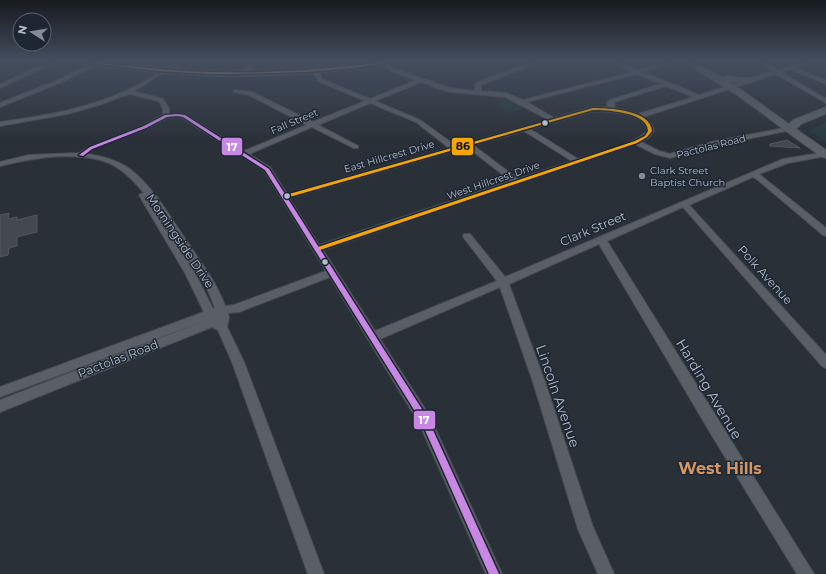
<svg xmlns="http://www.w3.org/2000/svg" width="826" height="574" font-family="Montserrat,sans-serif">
  <rect width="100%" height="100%" fill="#2a3038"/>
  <g fill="#273a3e">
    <path d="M506,99L524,108L508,113L497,106Z"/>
    <path d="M826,122V142L809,131Z"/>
  </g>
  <g fill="#444950" stroke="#52575f">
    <path d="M787,140L800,148L770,146V144Z"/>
    <path d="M9,213L8,219L17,217V220L37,215V232L17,237V246L9,248L8,255L0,257V215Z"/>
  </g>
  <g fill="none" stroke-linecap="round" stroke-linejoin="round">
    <defs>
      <g id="street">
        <path d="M51,61H58L0,88V84Z"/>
        <path d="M177,61H183L134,91L163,99L169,109V114L186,115L244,151L307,125L249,95L234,92V90L252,92L313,122L365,101L318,81L314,73L315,67L318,65L321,67L320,73L322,79L370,99L416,80L391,71L379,61H385L395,69L450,88L475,91V85L478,82L533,61H551L538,63L481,85V91L506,93L523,100L632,72L609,61H616L638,70L671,61H681L643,72L699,95C724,87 748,79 773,71L757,61H763L778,70L805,61H814L795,68L826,80V84L790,69L781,72L826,99V103L776,74L643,117L652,125L654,131L648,138L641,142L659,151L670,154L712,142L789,127L791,128V130L713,146L670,158L655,154L635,144L323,250L375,331L497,281L464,238L463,236L464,234H470L505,277L783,159L826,152V156L788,163L759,174L826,228V236L823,235L759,181L753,177L689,205L826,355V368L822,366L683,207L607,241L814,574H797L711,434L599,244L509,284L545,382L593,527L614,574H598L578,529L533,382L500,287L380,339L429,415L502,574H486L419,423L330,277L239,312L228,313L229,318L227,327L244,362L324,574H308L232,362L218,330L212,327L0,412V400L207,320L0,397V387L204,312L185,273L139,195L144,193C135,182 123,169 109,163C76,150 34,158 0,166V162L29,155L79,153L89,147L143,126L163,115V109L159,101L129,94L99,105L67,114L0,126V122C45,116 91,108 132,88C148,80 162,71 177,61ZM637,74L661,84L610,100L607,103L608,107H593L554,118L527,102ZM421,82L449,92L505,97L549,120L456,146L420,120L375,101ZM666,86L694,97L638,114L615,108L614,102ZM370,103L416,122L449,148L287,194L270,167L249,154L312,127L354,148H358V146L318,125ZM593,111C607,111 646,112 647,131C636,144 595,153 578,159L530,129ZM177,117L182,118L264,170L326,271L234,305L225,306C217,283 201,263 188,243C171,218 154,188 130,169C117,160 103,156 87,154L93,149L147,128L167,118ZM524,131L572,161L518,179L473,145ZM467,147L511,181L319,245L289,198ZM152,203L207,288L215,308L213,309L195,273Z"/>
        <path d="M251,61H256L246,75H242L241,74Z"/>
        <path d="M93,63L98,64L62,82L0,107V103L58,80Z"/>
      </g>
      <g id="primary">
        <path d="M70,61C125,61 179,71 234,71C265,71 297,69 328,67C353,65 378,61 404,61L400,63C337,72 273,78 210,76C164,74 119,68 74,63Z"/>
        <path d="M682,61H693L723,78L727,75L740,78H753L754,80C748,86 737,83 729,81L789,124L793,120L826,107V114L801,124L796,129L826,150V158L822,157L805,145L737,95Z"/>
      </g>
    </defs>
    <use href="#street" stroke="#484c53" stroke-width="2"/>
    <use href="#primary" stroke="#484c55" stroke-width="2"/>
    <use href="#street" fill="#5a5e66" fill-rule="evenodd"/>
    <use href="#primary" fill="#5c6168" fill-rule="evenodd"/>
    <defs>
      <path id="bus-1" d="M593,108C609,108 651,110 652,131L647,137L637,143L317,251L314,249L315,248L635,141L645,136L648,131C648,112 607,110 593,110L286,198H284L282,197V196Z"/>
      <path id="bus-2" d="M177,114L185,115L269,169L427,417L499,574H489L421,421L265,170L183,117L177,116L167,117L146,128L92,149L83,156L79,155L90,147L144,126L165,115Z"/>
      <path id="bus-3" d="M73,61H86C127,66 169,71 211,72C271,74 331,69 390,61H401L353,68L305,72L234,74H210L159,71Z"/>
    </defs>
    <use href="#bus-1" stroke="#1d2633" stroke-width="3"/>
    <use href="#bus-2" stroke="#1d2633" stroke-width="3"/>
    <use href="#bus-3" stroke="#1d2633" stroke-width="3"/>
    <use href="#bus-1" fill="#f7a600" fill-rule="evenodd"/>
    <use href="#bus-2" fill="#c787e3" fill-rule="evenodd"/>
    <use href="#bus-3" fill="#cd976f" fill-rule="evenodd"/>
  </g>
  <linearGradient id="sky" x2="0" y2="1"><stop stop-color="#171a1f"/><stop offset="0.43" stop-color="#444e5e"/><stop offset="1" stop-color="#444e5e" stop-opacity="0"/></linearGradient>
  <rect width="826" height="142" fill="url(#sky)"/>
  <g fill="#b4bcc9" stroke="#1d2633" stroke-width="1.5">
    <circle cx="545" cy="123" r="3.5"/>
    <circle cx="287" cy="196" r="3.5"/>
    <circle cx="325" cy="262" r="3.5"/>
  </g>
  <circle fill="#848b96" stroke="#1d2633" stroke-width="1.5" cx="642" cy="176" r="4"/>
  <g text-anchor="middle" stroke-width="3" stroke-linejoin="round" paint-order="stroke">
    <g font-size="10" fill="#b4bcc9" stroke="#1d2633">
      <text transform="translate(294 121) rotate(-23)" y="4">Fall Street</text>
      <text transform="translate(711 146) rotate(-14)" y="4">Pactolas Road</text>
      <text transform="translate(389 156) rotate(-16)" y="4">East Hillcrest Drive</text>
      <text transform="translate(493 180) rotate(-19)" y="4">West Hillcrest Drive</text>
    </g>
    <g font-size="10" fill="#b4bcc9" stroke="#1d2633" text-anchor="start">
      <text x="650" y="174">Clark Street<tspan x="650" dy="12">Baptist Church</tspan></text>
    </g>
    <g font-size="12" fill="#b4bcc9" stroke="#1d2633">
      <text transform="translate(593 229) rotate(-23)" y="4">Clark Street</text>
      <text transform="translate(180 241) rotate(56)" y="4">Morningside Drive</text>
      <text transform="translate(765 275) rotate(48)" y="4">Polk Avenue</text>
      <text transform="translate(118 359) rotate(-21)" y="4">Pactolas Road</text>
    </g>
    <g font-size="14" fill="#b4bcc9" stroke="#1d2633">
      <text transform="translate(709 389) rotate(59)" y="5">Harding Avenue</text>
      <text transform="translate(558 396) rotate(71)" y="5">Lincoln Avenue</text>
    </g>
    <g font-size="16" font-weight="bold" fill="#d59563" stroke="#1d2633">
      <text x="720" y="474">West Hills</text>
    </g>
  </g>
  <g stroke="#1d2633" stroke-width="1.5">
    <rect x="451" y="137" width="23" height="19" rx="4" fill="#f7a600"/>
    <rect x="221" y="137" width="22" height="19" rx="4" fill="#c787e3"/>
    <rect x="413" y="410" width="23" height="20" rx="4" fill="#c787e3"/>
  </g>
  <g font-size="11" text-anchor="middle" font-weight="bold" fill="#fff">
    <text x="232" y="151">17</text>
    <text x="424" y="424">17</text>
  </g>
  <g font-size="11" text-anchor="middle" font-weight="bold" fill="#111">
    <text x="463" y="150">86</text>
  </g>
  <g transform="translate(32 32) rotate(282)"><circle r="19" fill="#1d2633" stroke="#59626f"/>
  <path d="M0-3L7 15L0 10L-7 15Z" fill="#848b96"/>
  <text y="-6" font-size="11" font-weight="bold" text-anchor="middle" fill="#b4bcc9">N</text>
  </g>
</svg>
